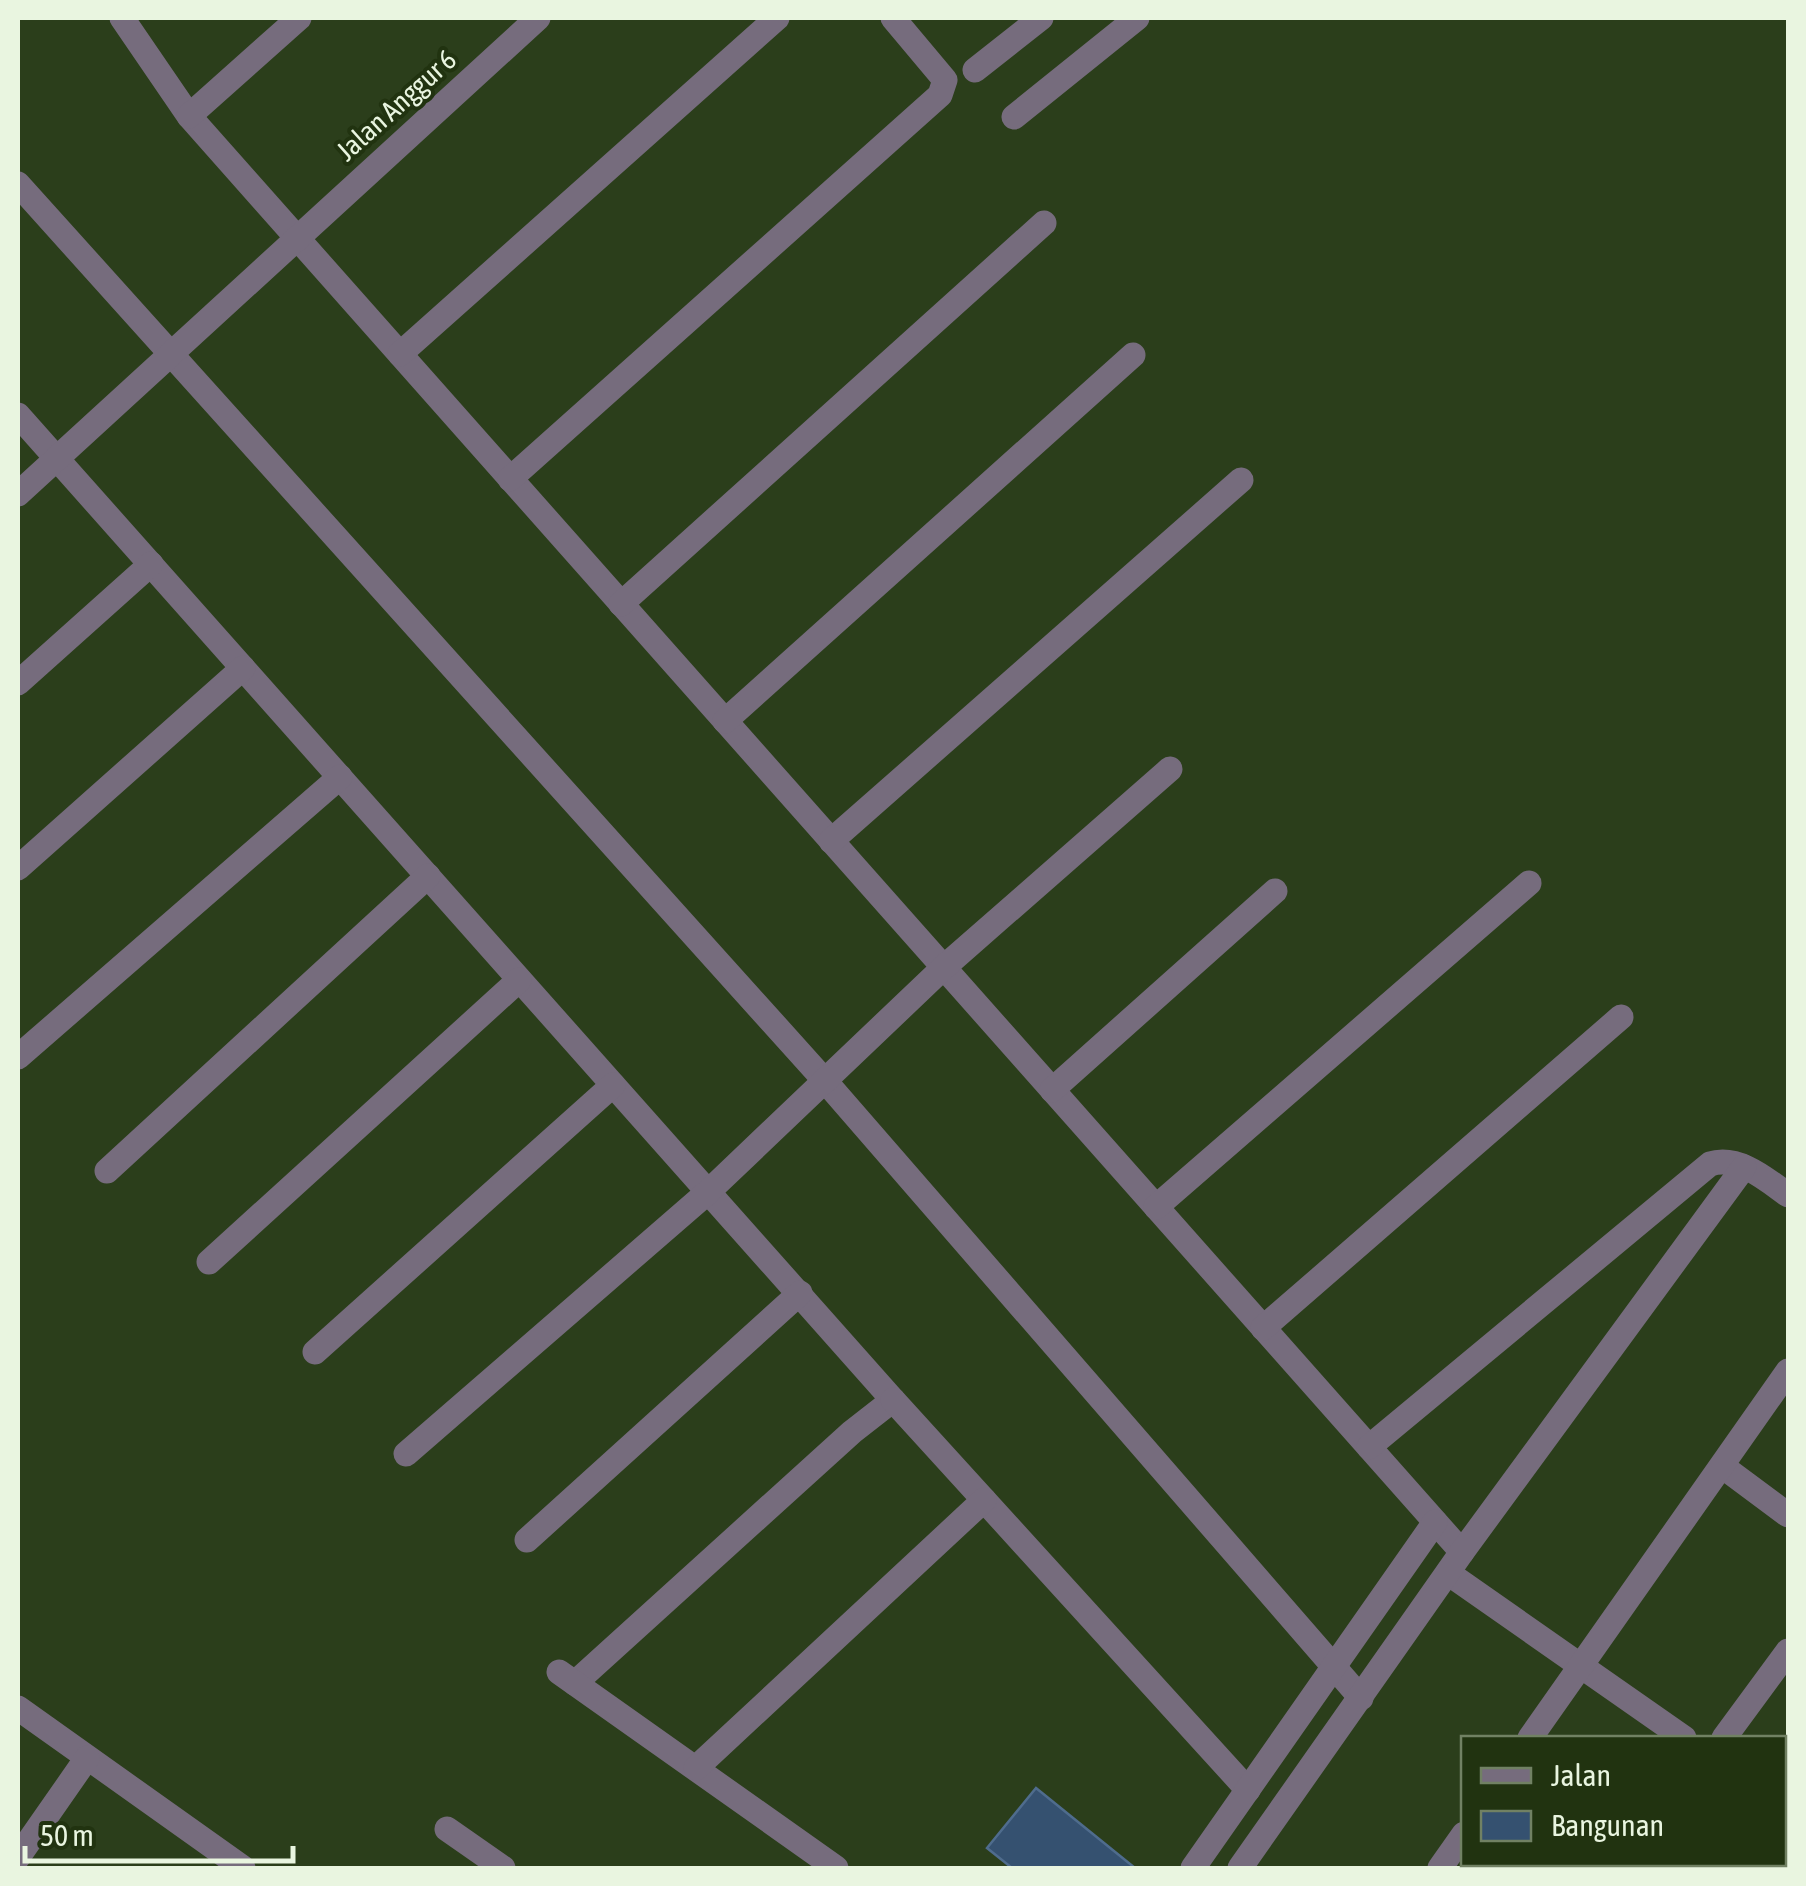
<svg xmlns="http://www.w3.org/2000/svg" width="1806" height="1886" font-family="'Asap Condensed',sans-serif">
  <rect width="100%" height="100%" fill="#2b3e1b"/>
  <path fill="#355170" stroke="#4f6c8d" stroke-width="2.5" d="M1036,1788L1135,1868H1012L987,1848Z"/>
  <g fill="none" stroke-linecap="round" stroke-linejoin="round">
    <g stroke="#766c7d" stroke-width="25">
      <path d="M122,18L189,116L1462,1552"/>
      <path d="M975,70L1041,18"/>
      <path d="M189,116L299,18"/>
      <path d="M1014,117L1137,18"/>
      <path d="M18,184L826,1082L1361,1698"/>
      <path d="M400,354L777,18"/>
      <path d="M18,415L893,1400L852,1432L575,1683"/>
      <path d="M510,479L940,95L945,80L893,18"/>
      <path d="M18,494L538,18"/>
      <path d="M621,604L1044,223"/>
      <path d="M18,683L151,564"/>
      <path d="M725,721L1133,355"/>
      <path d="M831,841L1241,480"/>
      <path d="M18,868L243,668"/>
      <path d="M18,1057L340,777"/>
      <path d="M1052,1090L1275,891"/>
      <path d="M107,1171L428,876"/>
      <path d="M1156,1207L1529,883"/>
      <path d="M209,1262L519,980"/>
      <path d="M1263,1328L1621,1017"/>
      <path d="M315,1352L613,1085"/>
      <path d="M893,1400L1248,1790"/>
      <path d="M1369,1447L1710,1164C1738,1155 1766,1179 1788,1195"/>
      <path d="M406,1454L708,1192L943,968L1170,769"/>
      <path d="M1722,1466L1788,1515"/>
      <path d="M527,1540L800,1293"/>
      <path d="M1448,1573L1684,1738"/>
      <path d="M559,1672L836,1868"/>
      <path d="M18,1708L243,1868"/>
      <path d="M1530,1738L1788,1371"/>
      <path d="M1724,1738L1788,1651"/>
      <path d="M696,1768L984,1500"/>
      <path d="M1784,1808L1788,1812"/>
      <path d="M447,1829L503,1868"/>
      <path d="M18,1857L87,1758"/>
      <path d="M1193,1868L1435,1522"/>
      <path d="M1240,1868L1462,1552L1744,1167"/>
      <path d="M1440,1868L1464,1834"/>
      <path d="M1638,1868L1641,1864"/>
    </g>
  </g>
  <g text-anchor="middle" stroke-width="8" stroke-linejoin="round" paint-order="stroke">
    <g font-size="28" fill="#e9f5e0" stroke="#213310">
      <text transform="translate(396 105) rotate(-42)" y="10">Jalan Anggur 6</text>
    </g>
  </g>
  <rect width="1806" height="1886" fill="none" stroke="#e9f5e0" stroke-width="40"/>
  <rect x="1461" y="1736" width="325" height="130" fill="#213310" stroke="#718163" stroke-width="2.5"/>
  <rect x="1481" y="1768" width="50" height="15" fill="#766c7d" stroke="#718163" stroke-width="2.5"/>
  <text x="1551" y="1786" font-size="30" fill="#e9f5e0">Jalan</text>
  <rect x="1481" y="1811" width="50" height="30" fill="#355170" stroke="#718163" stroke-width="2.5"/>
  <text x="1551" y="1836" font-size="30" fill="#e9f5e0">Bangunan</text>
  <path d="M25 1846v15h268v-15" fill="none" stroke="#e9f5e0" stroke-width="5"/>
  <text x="40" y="1846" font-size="30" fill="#e9f5e0" stroke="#213310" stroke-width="8" paint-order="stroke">50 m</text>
</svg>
